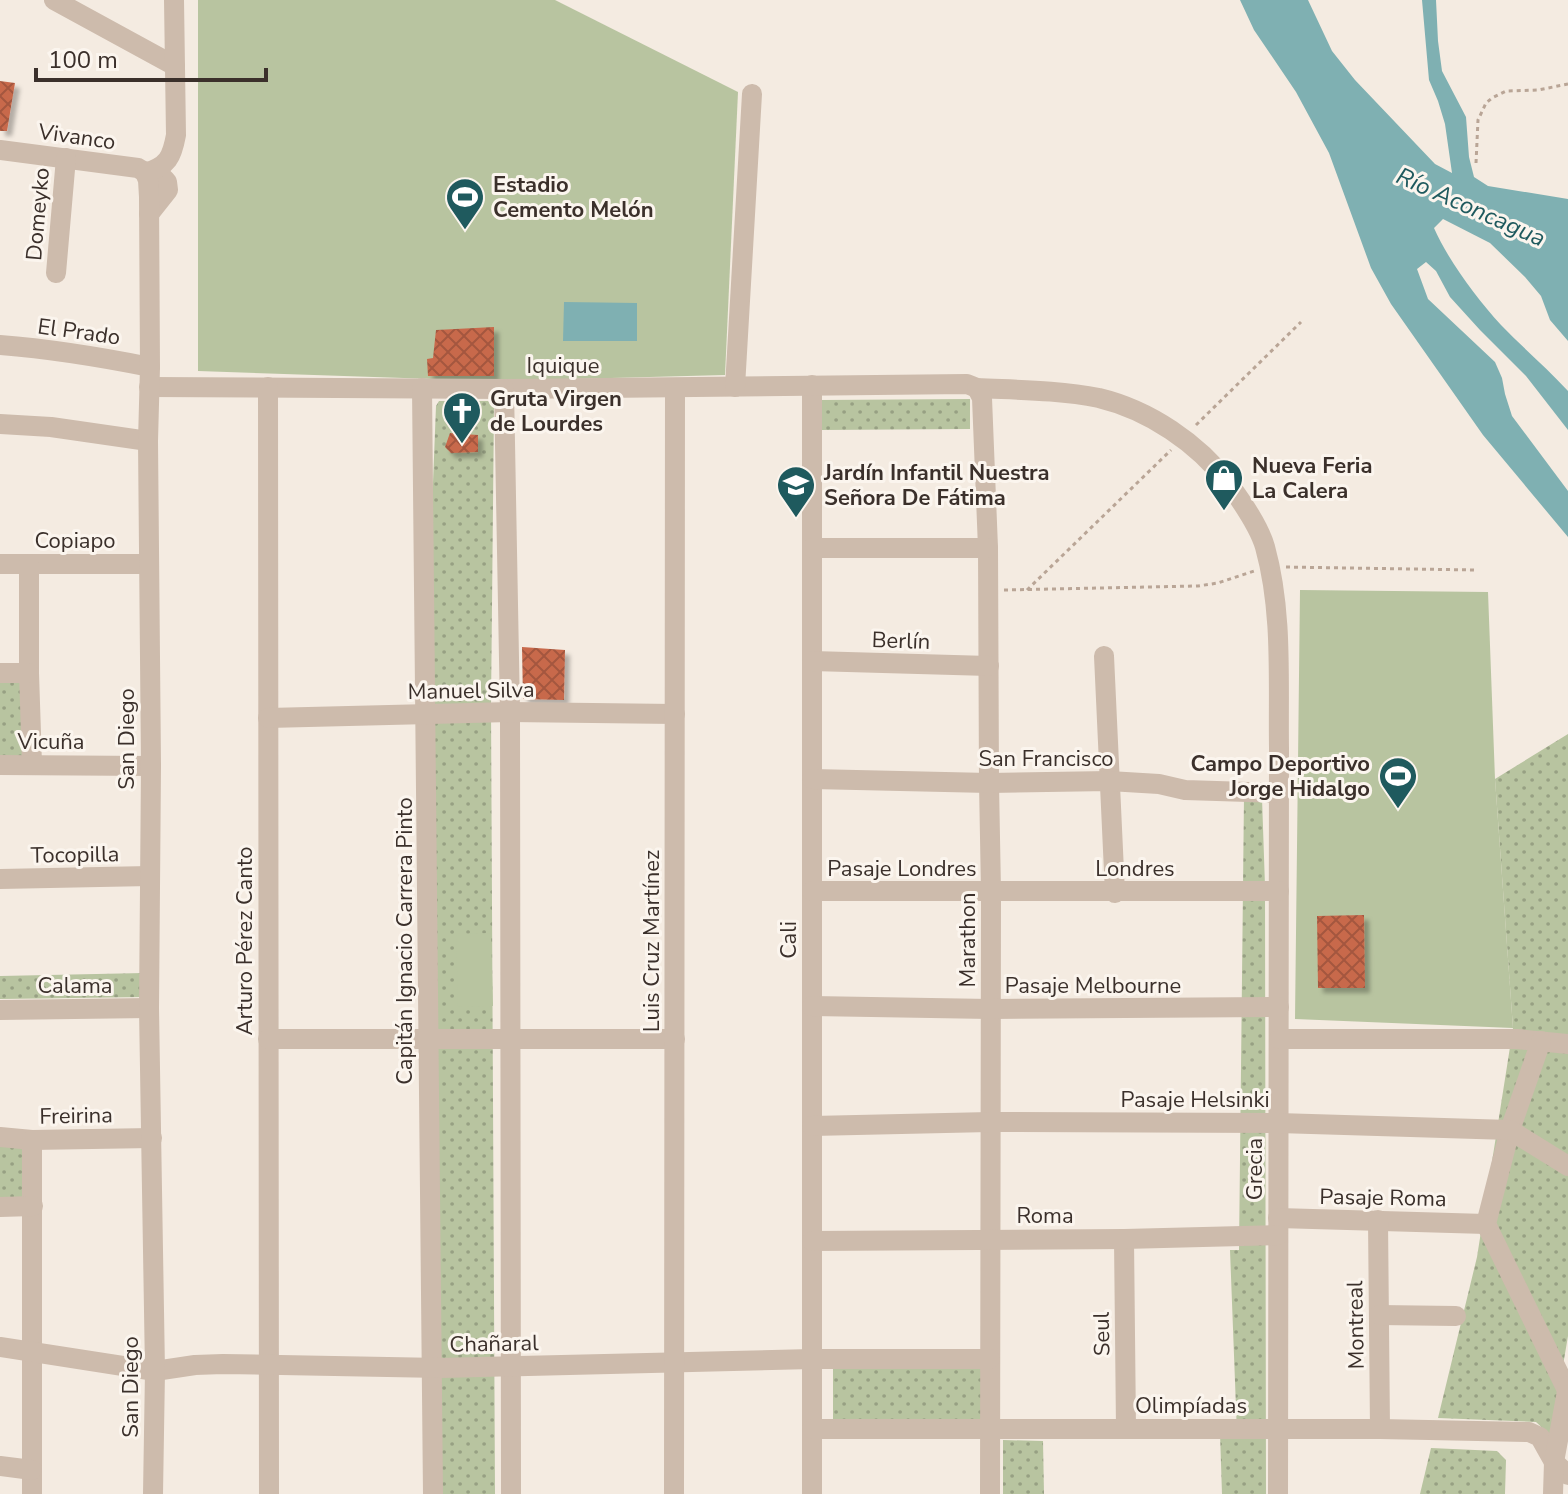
<svg xmlns="http://www.w3.org/2000/svg" width="1568" height="1494" font-family="'Nunito Sans',sans-serif">
  <defs>
    <pattern id="grass-dots" width="8" height="8" patternUnits="userSpaceOnUse" patternTransform="scale(2)"><rect width="8" height="8" fill="#b8c4a0"/><path d="M2 2h.1M6 6h.1" fill="none" stroke="#97a083" stroke-width="1.8" stroke-linecap="round"/></pattern>
    <pattern id="building-cross-hatch" width="8" height="8" patternUnits="userSpaceOnUse" patternTransform="scale(2)"><rect width="8" height="8" fill="#c8694b"/><path d="M0 0l8 8M0 8l8-8" fill="none" stroke="#a4573f"/></pattern>
    <filter id="shadow"><feDropShadow dx="5" dy="5" stdDeviation="2" flood-color="#0004"/></filter>
  </defs>
  <rect width="100%" height="100%" fill="#f4ebe1"/>
  <g fill="url(#grass-dots)">
    <path d="M970,399V429L822,430L821,400Z"/>
    <path d="M439,401H488L494,406L491,706L495,1494H438L432,508L436,406Z"/>
    <path d="M0,681H22L24,759H0Z"/>
    <path d="M1568,734V1336L1551,1436L1536,1422L1438,1418L1477,1257L1513,1028L1495,779Z"/>
    <path d="M1244,796L1262,798L1265,886L1266,1494H1222L1220,1433L1237,1434L1230,1250H1239Z"/>
    <path d="M144,973V997L0,999V976Z"/>
    <path d="M0,1145L27,1146L28,1199L0,1201Z"/>
    <path d="M833,1367L982,1369V1421L833,1425Z"/>
    <path d="M1003,1440L1043,1441L1044,1494H1003Z"/>
    <path d="M1431,1448L1497,1451L1506,1460L1505,1494H1420Z"/>
  </g>
  <g fill="#b8c4a0">
    <path d="M198,0H555L738,92L725,375L494,381L198,371Z"/>
    <path d="M1300,590L1488,592L1495,779L1513,1028L1295,1019Z"/>
    <path d="M491,933L493,1006L458,1007L456,934Z"/>
  </g>
  <g fill="#7fb0b2">
    <path d="M1240,0H1308L1332,51L1355,80L1435,164L1452,173L1445,124L1438,101L1429,80L1422,0H1436L1438,41L1442,71L1466,117L1469,157L1474,177L1488,186L1568,199V341L1550,320L1541,296L1525,277L1490,243L1443,219L1434,228C1448,260 1477,299 1501,325C1523,348 1547,368 1568,391V430L1526,376L1480,330L1450,297L1436,271L1426,262L1417,269L1428,299L1495,362L1502,378L1505,394L1512,416L1568,491V537L1483,435L1391,304L1371,268L1329,153L1296,92L1254,30Z"/>
    <path d="M564,302L637,303V341H563Z"/>
  </g>
  <g fill="url(#building-cross-hatch)" filter="url(#shadow)">
    <path d="M0,81L15,83L7,131H0Z"/>
    <path d="M494,327V376H428L427,359L433,358L436,330Z"/>
    <path d="M450,433L478,435V452L451,453L445,447Z"/>
    <path d="M522,647L565,650L564,700L523,699Z"/>
    <path d="M1364,915L1365,988H1318L1317,916Z"/>
  </g>
  <g fill="none" stroke-linecap="round" stroke-linejoin="round">
    <g stroke="#b9a596" stroke-width="3" stroke-dasharray="4 4" stroke-linecap="butt">
      <path d="M1476,163L1478,120L1486,103L1492,98L1506,91L1538,90L1568,84"/>
      <path d="M1196,425L1301,322"/>
      <path d="M1286,567L1474,570"/>
      <path d="M1004,590L1198,586L1218,583L1254,571"/>
      <path d="M1027,590L1171,450"/>
    </g>
    <g stroke="#cdbbac" stroke-width="20">
      <path d="M54,0L175,66"/>
      <path d="M0,150L138,168C148,175 160,172 167,182L168,190L149,214"/>
      <path d="M56,273L66,158"/>
      <path d="M0,345C51,349 100,357 150,367"/>
      <path d="M812,385V1494"/>
      <path d="M149,387L504,389L967,384L977,388C1017,390 1059,390 1099,398C1149,410 1198,443 1229,484C1242,502 1259,526 1265,547C1283,612 1278,681 1279,748L1278,1494"/>
      <path d="M268,387L269,1494"/>
      <path d="M735,387L752,94"/>
      <path d="M422,388L433,1494"/>
      <path d="M977,388L982,398L988,548L989,783L991,892L990,1494"/>
      <path d="M504,389L510,712L511,1494"/>
      <path d="M0,424L51,427L148,441"/>
      <path d="M812,548H988"/>
      <path d="M0,564H149"/>
      <path d="M29,564V673L32,764"/>
      <path d="M1104,656L1115,893"/>
      <path d="M812,661L989,666"/>
      <path d="M0,673H29"/>
      <path d="M268,718L510,712L675,714"/>
      <path d="M0,765L151,766"/>
      <path d="M812,779L989,783L1109,781L1159,784L1185,790L1279,793"/>
      <path d="M0,879L150,876"/>
      <path d="M812,891H1279"/>
      <path d="M812,1006L990,1009L1279,1007"/>
      <path d="M0,1010L149,1008"/>
      <path d="M268,1039H675"/>
      <path d="M1279,1039H1517L1568,1044"/>
      <path d="M1541,1041L1510,1130L1486,1224L1567,1390"/>
      <path d="M812,1126L990,1122L1278,1123L1510,1130L1568,1166"/>
      <path d="M0,1137L32,1140L152,1138"/>
      <path d="M32,1140V1494"/>
      <path d="M0,1207L33,1206"/>
      <path d="M1278,1218L1486,1224"/>
      <path d="M1378,1220L1380,1429"/>
      <path d="M1124,1239L1126,1429"/>
      <path d="M812,1241L1124,1239L1278,1235"/>
      <path d="M1379,1315L1456,1316"/>
      <path d="M0,1347L155,1371L195,1365L223,1364L441,1368L812,1359H990"/>
      <path d="M812,1429H1380L1529,1432L1540,1437L1554,1462L1568,1475"/>
      <path d="M0,1466L32,1470"/>
      <path d="M153,1494L155,1371L149,1008L151,766L148,441L150,367L149,197L148,180L145,173C168,166 172,157 176,135L174,0"/>
      <path d="M674,1494L675,388"/>
      <path d="M1553,1494L1554,1462L1568,1386"/>
    </g>
  </g>
  <defs>
    <symbol id="stadium-pin" viewBox="-11 -11 22 30"><path d="M0 17L-7.5 6A9.5 9.5 0 1 1 7.5 6Z" fill="#1f5a5e" stroke="#fbf5ee"/><path d="M0-5a6.5 5 0 1 0 0 10a6.5 5 0 1 0 0-10ZM-3.5-1.8h7v3.6h-7Z" fill="#fff"/></symbol>
    <symbol id="church-pin" viewBox="-11 -11 22 30"><path d="M0 17L-7.5 6A9.5 9.5 0 1 1 7.5 6Z" fill="#1f5a5e" stroke="#fbf5ee"/><path d="M-1.2-6h2.4v3.5h3.3v2.4h-3.3V6h-2.4V-.1h-3.3v-2.4h3.3Z" fill="#fff"/></symbol>
    <symbol id="shop-pin" viewBox="-11 -11 22 30"><path d="M0 17L-7.5 6A9.5 9.5 0 1 1 7.5 6Z" fill="#1f5a5e" stroke="#fbf5ee"/><path d="M-5-2.5h2.3a2.7 3.5 0 0 1 5.4 0H5L5.5 6h-11ZM-1.5-2.5h3a1.5 2.3 0 0 0-3 0Z" fill="#fff"/></symbol>
    <symbol id="school-pin" viewBox="-11 -11 22 30"><path d="M0 17L-7.5 6A9.5 9.5 0 1 1 7.5 6Z" fill="#1f5a5e" stroke="#fbf5ee"/><path d="M0-5L7-2L0 1L-7-2ZM-4 1L0 2.5L4 1V4Q0 6-4 4Z" fill="#fff"/></symbol>
  </defs>
  <g fill-rule="evenodd">
    <use href="#stadium-pin" x="443" y="175" width="44" height="60"/>
    <use href="#church-pin" x="440" y="389" width="44" height="60"/>
    <use href="#shop-pin" x="1202" y="456" width="44" height="60"/>
    <use href="#school-pin" x="774" y="463" width="44" height="60"/>
    <use href="#stadium-pin" x="1376" y="754" width="44" height="60"/>
  </g>
  <g text-anchor="middle" stroke-width="6" stroke-linejoin="round" paint-order="stroke">
    <g font-size="22" fill="#3b302b" stroke="#fbf5ee">
      <text transform="translate(77 136) rotate(8)" y="8">Vivanco</text>
      <text transform="translate(37 214) rotate(-85)" y="8">Domeyko</text>
      <text transform="translate(79 331) rotate(8)" y="8">El Prado</text>
      <text x="563" y="373">Iquique</text>
      <text x="75" y="548">Copiapo</text>
      <text transform="translate(901 640) rotate(2)" y="8">Berlín</text>
      <text transform="translate(471 690) rotate(-1)" y="8">Manuel Silva</text>
      <text transform="translate(126 739) rotate(-90)" y="8">San Diego</text>
      <text x="51" y="749">Vicuña</text>
      <text x="1046" y="766">San Francisco</text>
      <text transform="translate(75 854) rotate(-1)" y="8">Tocopilla</text>
      <text x="902" y="876">Pasaje Londres</text>
      <text x="1135" y="876">Londres</text>
      <text transform="translate(788 940) rotate(-90)" y="8">Cali</text>
      <text transform="translate(967 940) rotate(-90)" y="8">Marathon</text>
      <text transform="translate(244 941) rotate(-90)" y="8">Arturo Pérez Canto</text>
      <text transform="translate(404 941) rotate(-90)" y="8">Capitán Ignacio Carrera Pinto</text>
      <text transform="translate(651 941) rotate(-90)" y="8">Luis Cruz Martínez</text>
      <text x="75" y="993">Calama</text>
      <text x="1093" y="993">Pasaje Melbourne</text>
      <text x="1195" y="1107">Pasaje Helsinki</text>
      <text transform="translate(76 1115) rotate(-1)" y="8">Freirina</text>
      <text transform="translate(1254 1169) rotate(-90)" y="8">Grecia</text>
      <text transform="translate(1383 1197) rotate(1)" y="8">Pasaje Roma</text>
      <text x="1045" y="1223">Roma</text>
      <text transform="translate(1355 1325) rotate(-91)" y="8">Montreal</text>
      <text transform="translate(1101 1334) rotate(-91)" y="8">Seul</text>
      <text transform="translate(494 1343) rotate(-1)" y="8">Chañaral</text>
      <text transform="translate(130 1387) rotate(-90)" y="8">San Diego</text>
      <text x="1191" y="1413">Olimpíadas</text>
    </g>
    <g font-size="22" font-weight="bold" fill="#3b302b" stroke="#fbf5ee" text-anchor="start">
      <text x="493" y="192">Estadio<tspan x="493" dy="25">Cemento Melón</tspan></text>
      <text x="490" y="406">Gruta Virgen<tspan x="490" dy="25">de Lourdes</tspan></text>
      <text x="1252" y="473">Nueva Feria<tspan x="1252" dy="25">La Calera</tspan></text>
      <text x="824" y="480">Jardín Infantil Nuestra<tspan x="824" dy="25">Señora De Fátima</tspan></text>
      <text x="1370" y="771" text-anchor="end">Campo Deportivo<tspan x="1370" dy="25">Jorge Hidalgo</tspan></text>
    </g>
    <g font-size="24" font-style="italic" fill="#1f5a5e" stroke="#fbf5ee">
      <text transform="translate(1471 207) rotate(24)" y="8">Río Aconcagua</text>
    </g>
  </g>
  <path d="M36 68v12h230v-12" fill="none" stroke="#3b302b" stroke-width="4"/>
  <text x="48" y="68" font-size="24" fill="#3b302b" stroke="#fbf5ee" stroke-width="6" paint-order="stroke">100 m</text>
</svg>
